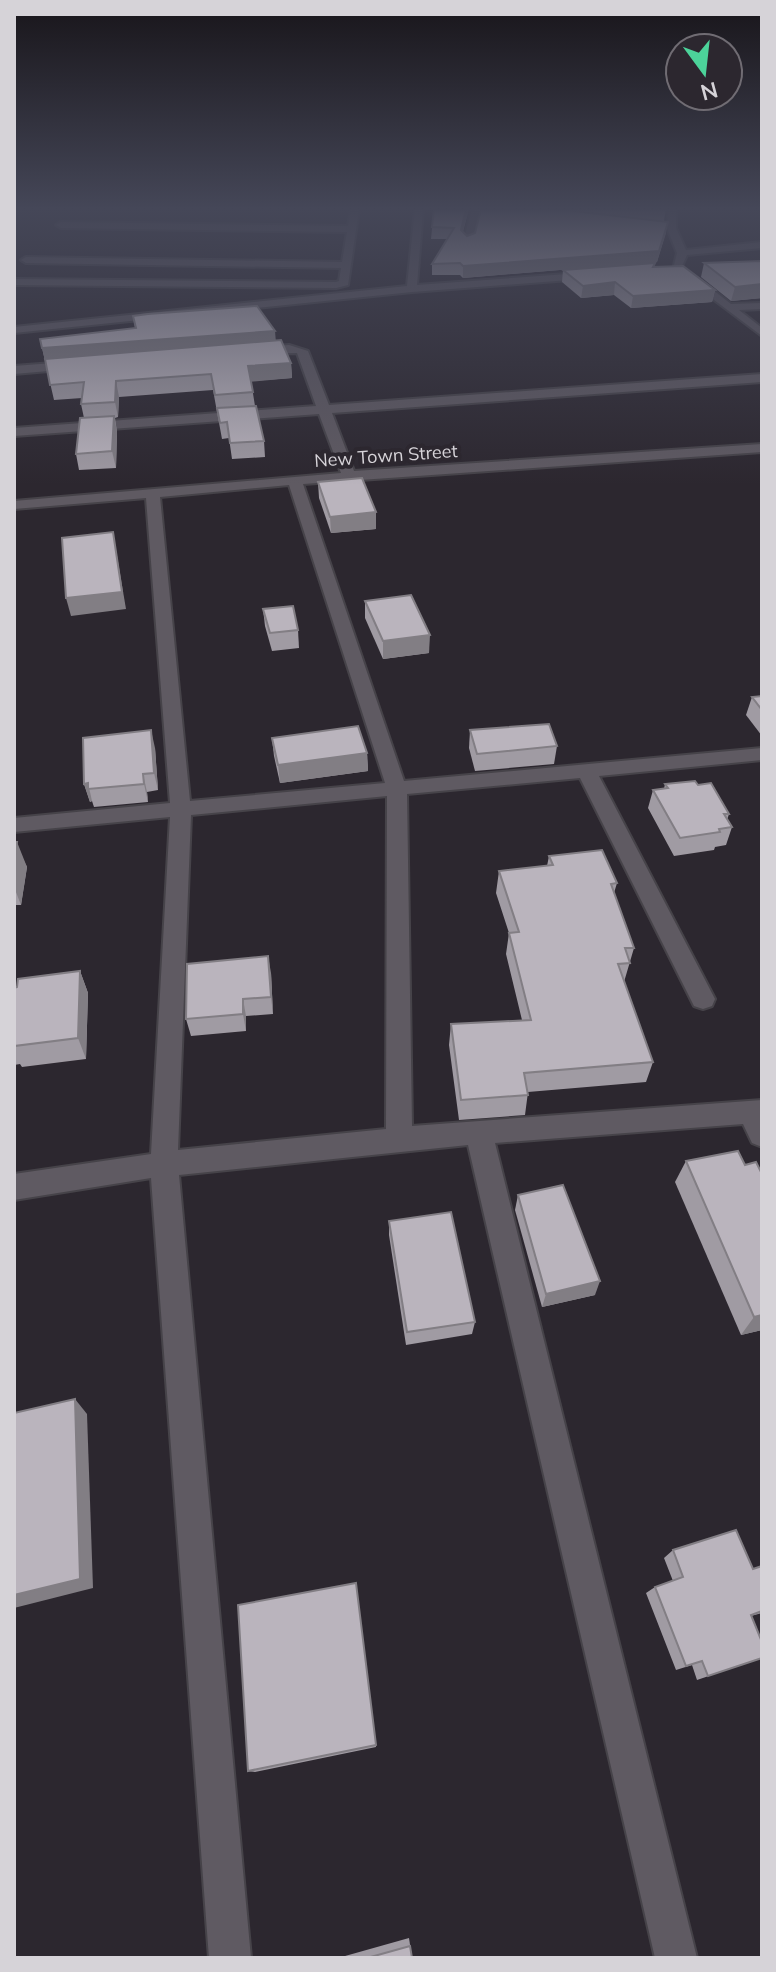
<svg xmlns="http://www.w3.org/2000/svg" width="776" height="1972" font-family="Mulish,sans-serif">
  <rect width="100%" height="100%" fill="#2c272f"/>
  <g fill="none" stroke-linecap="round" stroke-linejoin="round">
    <defs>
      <g id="minor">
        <path d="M351,209H359L348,285L336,288L14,285V279L336,282L339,281L341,268L26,263L21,260L26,257L342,262L347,232L61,228L56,225L61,222L348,226Z"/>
        <path d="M415,209H423L417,285L595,272L600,275L595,278L412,292L14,333V327L407,286Z"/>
        <path d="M472,209H480L473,242L468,245L463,242Z"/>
        <path d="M668,209H676V228L686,250L762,242V248L687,255L682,266L731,304L762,303V309L739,310L762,328V336L673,269L677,253L667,228Z"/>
        <path d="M289,345L308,351L329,405L762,374V382L332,413L354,471L762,444V452L303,484L404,781L762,748V760L599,776L715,999L712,1006L703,1009L694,1006L580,778L407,794L412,1126L762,1100V1147L752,1143L743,1124L495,1143L697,1958H655L468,1145L179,1175L251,1958H209L151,1178L14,1200V1174L151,1154L170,817L14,832V818L170,803L146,498L14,509V501L341,473L319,414L14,436V428L316,406L297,353L251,354L245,351L251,348ZM289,485L385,783L190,801L160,497ZM387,796L386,1129L178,1150L191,815Z"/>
        <path d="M79,361L85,365L83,368L14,374V366Z"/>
      </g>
    </defs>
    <use href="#minor" stroke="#464349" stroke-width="4"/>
    <use href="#minor" fill="#5f5a62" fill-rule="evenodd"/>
  </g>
  <g fill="#a09ba3">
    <path d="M434,209H469L463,232L467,236L475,233L481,209H666L664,221L666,233L657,262L463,278L460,275H432V264L447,239H431Z"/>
    <path d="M762,261V298L731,301L701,277L704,263Z"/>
    <path d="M654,267L715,290L712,302L631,308L614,295L581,298L562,282L563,270Z"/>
    <path d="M133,316L276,340L291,363L292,378L251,381L255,406L264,441L265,457L232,459L229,438L222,439L213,390L119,397L118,417L115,418L117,432L116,468L79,470L76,454L84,418L81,404L82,398L54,400L40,339L135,328Z"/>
    <path d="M318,482L376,529L331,533L319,498Z"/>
    <path d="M365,601L429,653L383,659L365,618Z"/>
    <path d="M263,609L298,630L299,648L272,651L265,626Z"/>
    <path d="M762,696V736L746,715L752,697Z"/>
    <path d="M470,730L557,746L554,764L475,771L469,748Z"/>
    <path d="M272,738L367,753L368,771L280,783L274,756Z"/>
    <path d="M155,748L158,790L147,792L148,802L94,807L92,801L90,802L84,784Z"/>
    <path d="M665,784L698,785L729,814L727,820L732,827L726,845L715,847L714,850L674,856L648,808L653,790L664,789Z"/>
    <path d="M14,842L27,867L21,905H14Z"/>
    <path d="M549,856L617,883L614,893L634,948L624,982L653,1062L646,1082L528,1092L525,1115L459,1120L449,1045L451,1024L522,1020L506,954L509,933L496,893L499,871L547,866Z"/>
    <path d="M80,971L88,993L86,1059L22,1067L20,1064L14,1065V988Z"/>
    <path d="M271,973L273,1014L246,1016V1031L191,1036L186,1019Z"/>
    <path d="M686,1161L745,1165L762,1174V1330L741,1335L675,1182Z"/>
    <path d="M518,1195L595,1295L542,1307L515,1210Z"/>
    <path d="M389,1221L475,1322L472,1334L406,1345L389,1235Z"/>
    <path d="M673,1550L762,1613L751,1616L762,1658L697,1680L692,1665L676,1670L646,1593L655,1587L673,1581L664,1558Z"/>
    <path d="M356,1583L376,1747L255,1772L248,1771Z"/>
    <path d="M409,1938L412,1958H338Z"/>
  </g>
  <g fill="#827e84">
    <path d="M466,209H469L460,241L461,230Z"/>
    <path d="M668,222L657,262L463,278V266Z"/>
    <path d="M615,282L614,295L581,298L583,286Z"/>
    <path d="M762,284V298L731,301L735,287Z"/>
    <path d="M715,290L712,302L631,308L633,296Z"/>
    <path d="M275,331L276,343L45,361L42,348Z"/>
    <path d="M291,363L292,378L249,382L248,366Z"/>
    <path d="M116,381L119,397L118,417L115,402Z"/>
    <path d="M114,416L117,432L116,468L112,451Z"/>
    <path d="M376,512V529L331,533L330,517Z"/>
    <path d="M113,532L126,609L71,616L66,598Z"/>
    <path d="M430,635L429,653L383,659V641Z"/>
    <path d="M151,730L155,748L158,790L154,773Z"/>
    <path d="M367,753L368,771L280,783L278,765Z"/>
    <path d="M143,774L147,792L148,802L144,784Z"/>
    <path d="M88,783L92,801L90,802L84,784Z"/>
    <path d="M17,842L27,867L21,905L14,887V861Z"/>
    <path d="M268,956L271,973L273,1014L271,997Z"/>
    <path d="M80,971L88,993L86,1059L78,1038Z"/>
    <path d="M243,999L246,1016V1031L243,1014Z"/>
    <path d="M600,1281L595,1295L542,1307L546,1294Z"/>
    <path d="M762,1315V1330L741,1335L754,1317Z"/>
    <path d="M75,1399L87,1414L93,1588L14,1608V1595Z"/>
  </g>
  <g fill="#bab4bd" stroke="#827e84" stroke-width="2">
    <path d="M434,209H466L461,230L467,236L475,233L481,209H556L668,222L659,251L463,266L460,263L432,264L454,228L432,227Z"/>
    <path d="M762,261V284L735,287L704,263Z"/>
    <path d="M655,263L653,267L683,266L715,290L633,296L615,282L583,286L563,270Z"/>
    <path d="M257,306L275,331L42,348L40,339L136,328L133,316L148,314Z"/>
    <path d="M281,340L291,363L248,366L253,392L215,395L211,374L116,381L115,402L81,404L84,382L50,385L45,359Z"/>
    <path d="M256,406L264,441L230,443L227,422L220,423L217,408Z"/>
    <path d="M114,416L112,451L76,454L80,418Z"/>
    <path d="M362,478L376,512L330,517L318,482Z"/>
    <path d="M113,532L122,592L66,598L62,538Z"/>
    <path d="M411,595L430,635L383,641L365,601Z"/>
    <path d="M293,606L298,630L270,633L263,609Z"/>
    <path d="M762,696V710L752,697Z"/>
    <path d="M549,724L557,746L477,754L470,730Z"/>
    <path d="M358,726L367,753L278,765L272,738Z"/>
    <path d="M151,730L154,773L143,774L144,784L88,789V783L84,784L83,738Z"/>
    <path d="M695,781L698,785L711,783L729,814H724L732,827L719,829L720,832L680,838L653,790L668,788L665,784Z"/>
    <path d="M14,842H17L14,861Z"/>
    <path d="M602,850L617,883L611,884L634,948H625L630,963L618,964L653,1062L524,1073L528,1095L461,1100L451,1024L531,1020L509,933L519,932L499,871L553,865L549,856Z"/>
    <path d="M268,956L271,997L243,999V1014L186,1019L187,964Z"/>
    <path d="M80,971L78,1038L14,1046V988L17,987L18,979Z"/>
    <path d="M738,1151L745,1165L756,1162L762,1174V1315L754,1317L686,1161Z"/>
    <path d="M563,1185L600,1281L546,1294L518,1195Z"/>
    <path d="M451,1212L475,1322L407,1332L389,1221Z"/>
    <path d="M75,1399L80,1579L14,1595V1413Z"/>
    <path d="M736,1530L753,1569L762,1566V1611L751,1615L762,1642V1658L708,1676L702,1661L686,1666L655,1587L683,1577L673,1550Z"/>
    <path d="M356,1583L376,1745L248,1771L238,1605Z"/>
    <path d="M410,1946L412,1958H367Z"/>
  </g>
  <linearGradient id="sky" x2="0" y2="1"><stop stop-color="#18151a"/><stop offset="0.43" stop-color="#454758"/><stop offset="1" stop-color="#454758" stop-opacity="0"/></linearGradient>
  <rect width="776" height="485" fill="url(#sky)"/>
  <g text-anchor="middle" stroke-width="8" stroke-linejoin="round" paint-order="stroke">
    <g font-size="18" fill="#d6d3d8" stroke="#2c272f">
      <text transform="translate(386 456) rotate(-4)" y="6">New Town Street</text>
    </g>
  </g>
  <rect width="776" height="1972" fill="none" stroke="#d6d3d8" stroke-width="32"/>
  <g transform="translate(704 72) rotate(165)"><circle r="38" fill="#2c272f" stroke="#706c73" stroke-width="2"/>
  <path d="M0-6L14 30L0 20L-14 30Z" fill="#4cd39a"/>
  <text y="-12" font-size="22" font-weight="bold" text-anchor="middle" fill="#d6d3d8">N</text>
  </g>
</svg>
